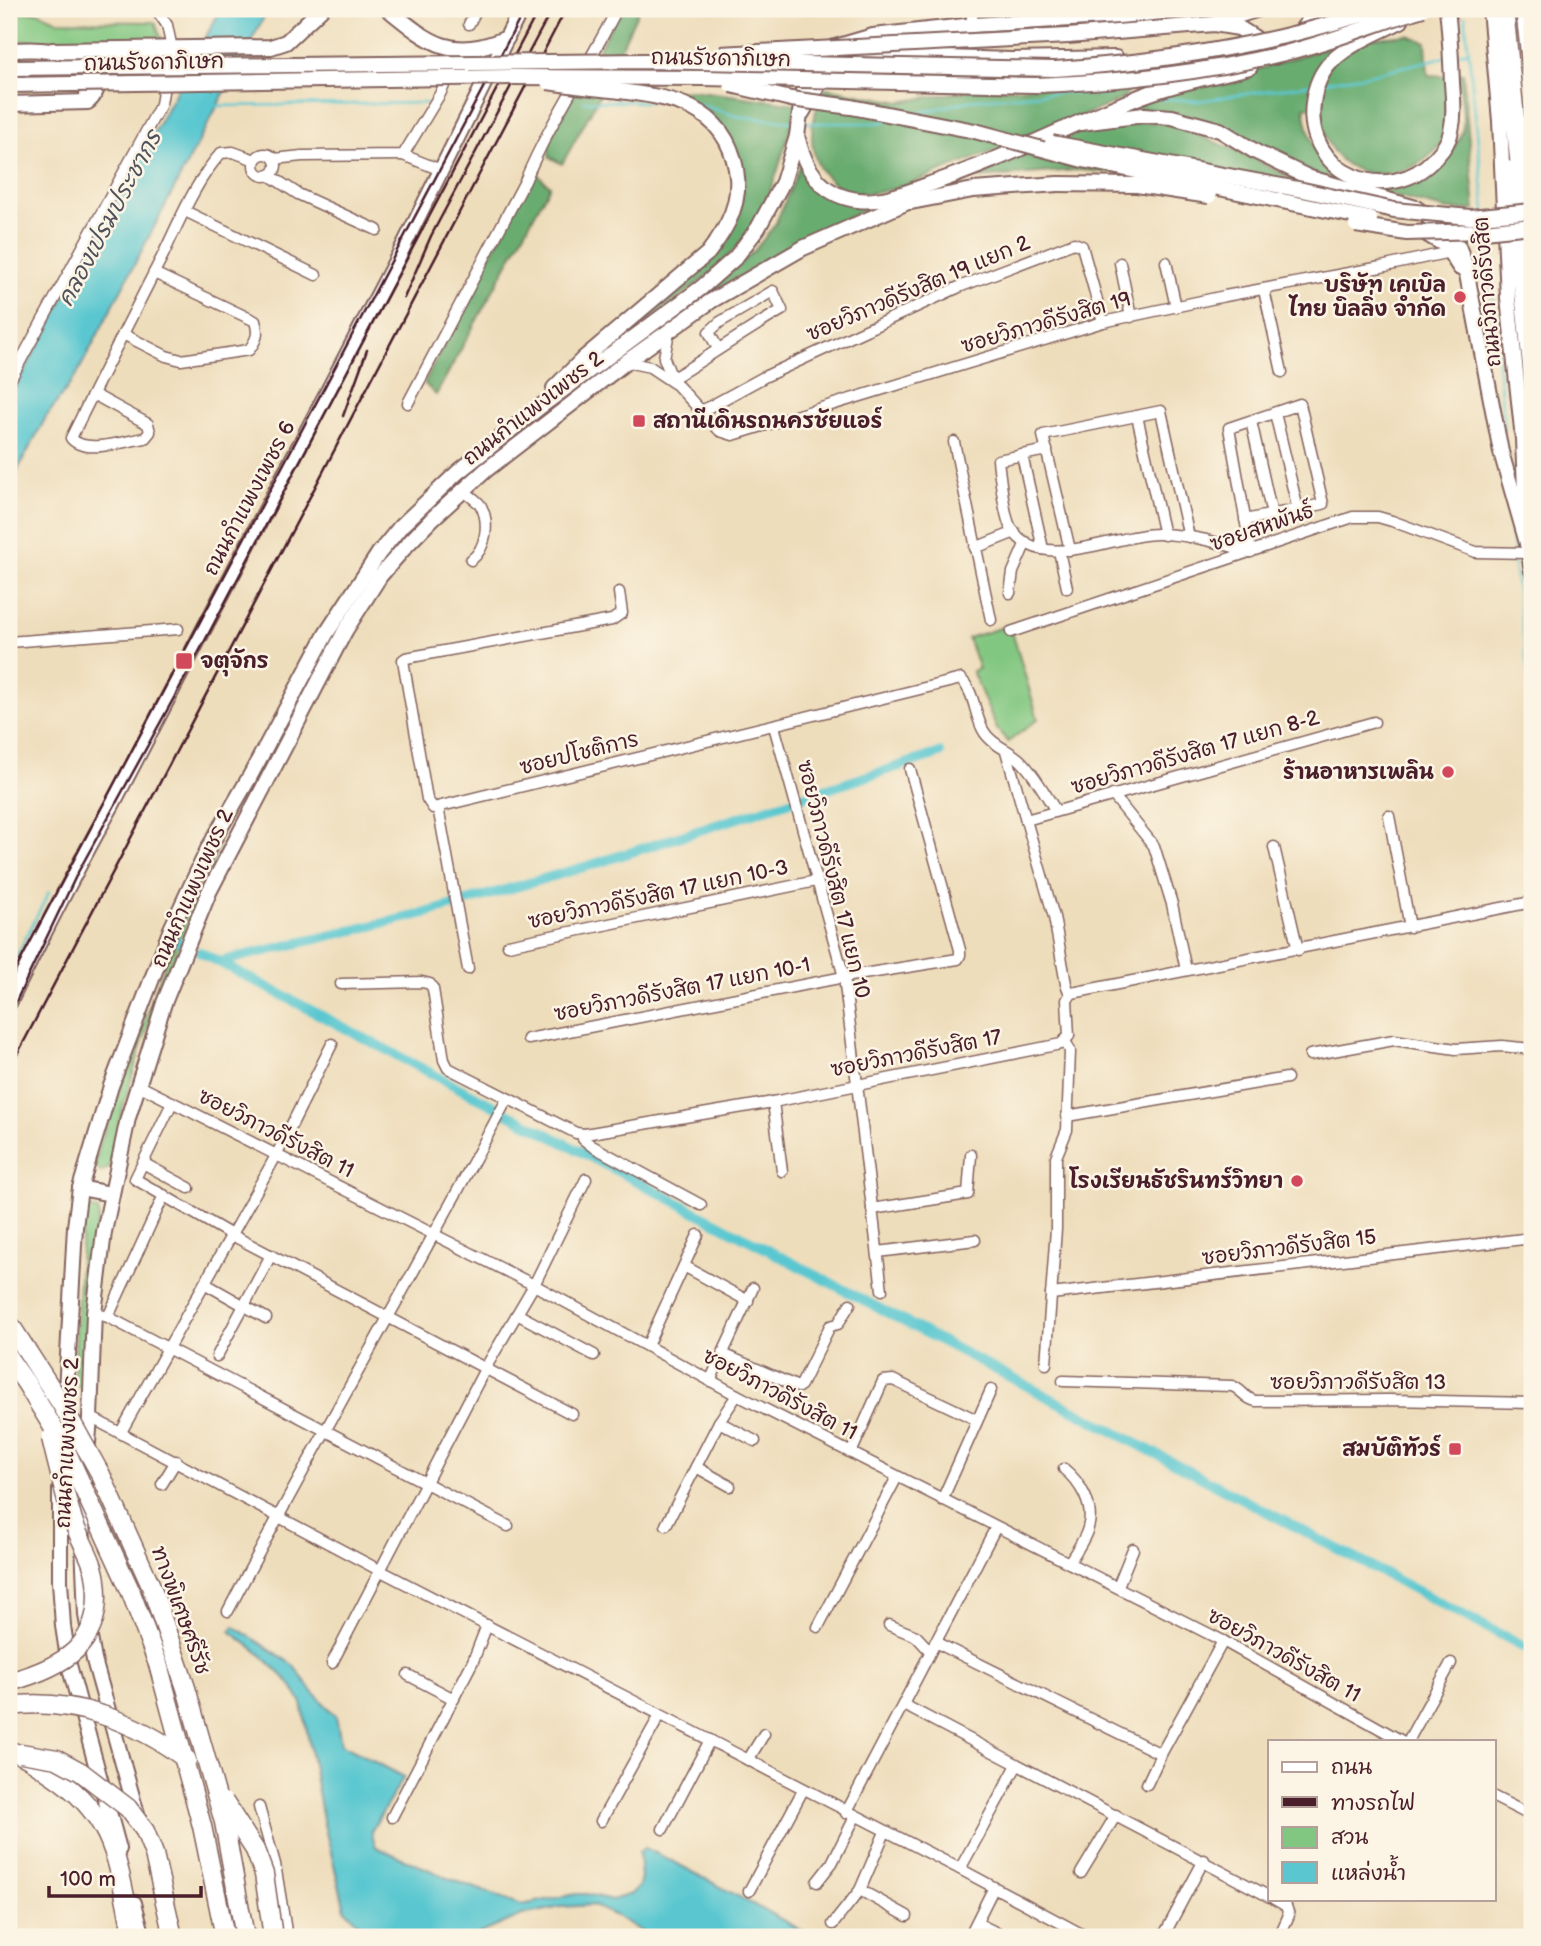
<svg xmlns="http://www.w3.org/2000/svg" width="1541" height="1946" font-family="'Balsamiq Sans','Playpen Sans Thai',sans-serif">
  <rect width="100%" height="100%" fill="#fcf5e5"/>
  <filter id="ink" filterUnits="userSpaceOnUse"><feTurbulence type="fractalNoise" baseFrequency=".0143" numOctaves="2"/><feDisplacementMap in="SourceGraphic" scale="14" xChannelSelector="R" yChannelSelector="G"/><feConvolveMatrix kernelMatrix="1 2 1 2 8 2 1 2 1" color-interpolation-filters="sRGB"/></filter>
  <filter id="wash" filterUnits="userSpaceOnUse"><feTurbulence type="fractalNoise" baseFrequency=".00686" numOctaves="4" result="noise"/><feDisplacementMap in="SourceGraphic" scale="28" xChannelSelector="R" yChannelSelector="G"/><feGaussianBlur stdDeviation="1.57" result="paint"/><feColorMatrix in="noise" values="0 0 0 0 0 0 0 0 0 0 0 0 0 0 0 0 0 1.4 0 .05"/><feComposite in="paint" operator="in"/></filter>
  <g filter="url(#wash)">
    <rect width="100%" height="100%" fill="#edb"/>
    <g fill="#82c781" stroke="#667356" stroke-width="2">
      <path d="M38,12L58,21L155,22L162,40L9,41V13Z"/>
      <path d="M711,288L714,291L543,415L439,501L394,550L344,620L207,878L183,933L141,1046L121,1114L110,1167L101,1172L94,1166L100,1143L177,931L320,655L392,546L450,488L563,395Z"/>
      <path d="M1010,625L1038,719L1008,742L997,729L972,671L979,669L968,638Z"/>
      <path d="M90,1208L98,1211L99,1216L94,1239L82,1386H73L83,1214Z"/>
    </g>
    <g fill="#69ac6f" stroke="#5a664d" stroke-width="2">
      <path d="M620,9H639L593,108L562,164L549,157V141Z"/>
      <path d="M1408,35L1426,42L1428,75L1446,76C1448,96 1453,122 1443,140C1421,178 1353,189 1330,146C1322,132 1322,119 1321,105L1304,107C1310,150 1323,176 1368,187C1384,190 1395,191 1410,184C1418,180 1425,174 1432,169C1445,159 1460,144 1463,127C1465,112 1459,88 1458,73H1463L1475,210H1448L1349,185L1288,165L1175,114L1128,107L1165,91L1256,70L1350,40Z"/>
      <path d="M1126,83L1132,86L1121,100C1063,124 1006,147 947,169C923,178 897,191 871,193C847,195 824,182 816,160C807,133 814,112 825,88L900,102L970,90Z"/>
      <path d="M692,90L797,104C784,149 774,194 749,234C741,245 729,255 719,265C680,300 634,330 591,361L696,270L741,198L711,114L682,96L667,92Z"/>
      <path d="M1133,121L1170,124L1243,153L1293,179L1289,183L1077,170L977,178L1022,154L1089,126Z"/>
      <path d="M801,164C817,198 838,196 871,207L839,221L714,291L711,288L754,251L775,225Z"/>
      <path d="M534,171L550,186L436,395L424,383Z"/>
    </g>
    <g fill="#5ac7d0" stroke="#52737e" stroke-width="2">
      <path d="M221,9H268L76,376L46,417L9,486V399Z"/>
      <path d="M234,1626L293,1665L313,1692L336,1716L341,1744L404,1777L371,1831L376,1847L448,1878L522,1905L576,1894H586L612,1900L631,1894L639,1886L641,1877L639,1852L645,1848L674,1862L814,1937H651L618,1917L592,1905L561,1907L522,1915L472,1937H372L345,1909L323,1820L302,1703L289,1682L259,1653L230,1631Z"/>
    </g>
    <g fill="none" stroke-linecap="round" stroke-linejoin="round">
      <g stroke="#5ac7d0" stroke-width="2.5">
        <path d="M1465,16L1485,211"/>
        <path d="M1455,54L1469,51"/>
        <path d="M1325,82L1368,75L1445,57"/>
        <path d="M1155,98L1198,101L1312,84"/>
        <path d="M584,101L650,102"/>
        <path d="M695,103L736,116L791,122"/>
        <path d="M216,106L426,103"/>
        <path d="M919,113L977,99L1066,92L1109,95"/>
        <path d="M804,123H877L888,120"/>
        <path d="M1487,235L1504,430"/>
        <path d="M1510,507L1513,549"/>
        <path d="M1513,556L1532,704"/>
        <path d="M9,971L49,892"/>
      </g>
      <g stroke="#5ac7d0" stroke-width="10">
        <path d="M176,940L178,941"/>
        <path d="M200,952L1532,1651"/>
        <path d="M218,962L426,913L591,865L940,753"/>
      </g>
    </g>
  </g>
  <g filter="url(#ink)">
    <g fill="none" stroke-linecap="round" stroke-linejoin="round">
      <defs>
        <g id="street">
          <path d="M970,9L974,25"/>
          <path d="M469,24L477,9"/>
          <circle cx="265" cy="165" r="11"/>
          <path d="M403,155L441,170"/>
          <path d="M274,159L302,156L403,155L440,94L450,73"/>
          <path d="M269,175L298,194L377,230"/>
          <path d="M185,211L316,275"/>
          <path d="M1166,262L1176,307"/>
          <path d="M1120,263L1131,317"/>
          <path d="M1264,290L1282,372"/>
          <path d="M669,332L664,358L669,371L677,385L714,425L720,431L733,435L1103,322L1225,296L1381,267L1450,252"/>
          <path d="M123,334L166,356L181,360L249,350C257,339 259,334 255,321L154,273"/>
          <path d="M626,362L650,367L674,383"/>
          <path d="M673,378C710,356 745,331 782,310L773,291L720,322L709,332L718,349"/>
          <path d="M9,382L161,104L171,44L167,25L156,9"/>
          <path d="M93,394L148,424L150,432L145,438C125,441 85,455 71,438C101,377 132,316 163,255C180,220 195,182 221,153L233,152L255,160"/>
          <path d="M408,403L525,181C550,121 588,67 617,9"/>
          <path d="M700,412L764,377L959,287L1074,243L1082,246L1103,322"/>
          <path d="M1275,413L1298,510"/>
          <path d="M1137,416L1164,535"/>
          <path d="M1251,421L1272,515"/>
          <path d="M954,442L991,620"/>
          <path d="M1047,450L998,460C1000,476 1004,517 1011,528C1040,575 1115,534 1157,534C1189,534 1220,543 1251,552L1229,428L1300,404L1323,504L1245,520"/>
          <path d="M1022,455L1043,549"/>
          <path d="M463,491C469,495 477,500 481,506C490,523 486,549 471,560"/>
          <path d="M975,548L1015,532"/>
          <path d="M1070,550L1043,435L1161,411L1189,537"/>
          <path d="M1059,551L1067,588"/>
          <path d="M619,592L622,613L612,620L406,658L403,660L427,799L433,808L961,679C975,693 974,713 983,730C991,745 1010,750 1021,761C1036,776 1045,794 1056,811"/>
          <path d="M1010,593L1013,572L1026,542"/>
          <path d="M1011,632L1353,517H1378L1392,521L1476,552L1529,553"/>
          <path d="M9,642L178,629"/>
          <path d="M774,726L844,977L882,1290"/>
          <path d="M1006,751L1054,917L1066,984L1070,994"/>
          <path d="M1113,795L1154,846L1172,904L1186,970"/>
          <path d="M438,807L468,969"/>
          <path d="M1389,816L1410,927"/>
          <path d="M1026,820L1374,722"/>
          <path d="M1274,847L1298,950"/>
          <path d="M508,945L816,881"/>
          <path d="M341,984L422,982L430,984L433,989L444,1060L448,1068L576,1133L585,1134L773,1102L1051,1046L1061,1044L1069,1036L1067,1000L1072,993L1532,902"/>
          <path d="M528,1039L844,977L958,959L960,955V950L910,769"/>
          <path d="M1310,1055L1394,1040L1456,1049L1502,1046L1532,1049"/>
          <path d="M138,1085L534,1285L737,1395L1223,1641L1402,1741"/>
          <path d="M773,1102L782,1171"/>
          <path d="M172,1103L135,1179L230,1234L572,1414"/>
          <path d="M1067,1116L1287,1078"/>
          <path d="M583,1134V1139L592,1146L701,1205"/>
          <path d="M143,1163L189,1188"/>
          <path d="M872,1209L968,1194L971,1155"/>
          <path d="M878,1252L975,1240"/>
          <path d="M684,1266L748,1301"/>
          <path d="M204,1283L266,1318"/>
          <path d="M1051,1294L1532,1238"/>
          <path d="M94,1313L108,1317L508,1526"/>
          <path d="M517,1314L594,1355"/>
          <path d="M108,1317L164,1195"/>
          <path d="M647,1346L698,1235"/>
          <path d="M723,1354L798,1387L801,1385L830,1326L838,1324L850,1304"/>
          <path d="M217,1356L271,1255"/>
          <path d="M1046,1364L1056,1229V1157L1067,1130L1070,1051L1065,1040"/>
          <path d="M710,1381L753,1288"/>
          <path d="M1063,1381L1232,1386C1242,1389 1244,1399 1256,1401L1389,1400L1532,1403"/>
          <path d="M90,1417L381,1571L960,1869L1087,1937"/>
          <path d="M719,1422L755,1441"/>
          <path d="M121,1432L277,1154L332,1044"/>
          <path d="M851,1453L883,1381L893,1380L977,1420"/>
          <path d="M696,1467L730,1486"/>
          <path d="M1064,1469C1080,1482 1095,1506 1088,1528C1085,1540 1075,1552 1069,1563"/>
          <path d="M162,1484L176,1461"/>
          <path d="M942,1500L991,1390"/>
          <path d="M666,1525L719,1422L737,1395"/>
          <path d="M1118,1586L1133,1549"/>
          <path d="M228,1611C318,1439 416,1271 507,1099"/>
          <path d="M889,1625L916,1636L930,1651"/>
          <path d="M818,1627L897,1477"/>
          <path d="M935,1642L1161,1754"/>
          <path d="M332,1663L486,1367L534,1285L586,1179"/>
          <path d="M408,1675L454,1699"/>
          <path d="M904,1705L1270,1897"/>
          <path d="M1408,1741L1451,1663"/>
          <path d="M748,1760L764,1734"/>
          <path d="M1147,1784L1161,1754L1223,1641"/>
          <path d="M1494,1797L1532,1816"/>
          <path d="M259,1807L275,1864L287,1937"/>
          <path d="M846,1813L996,1527"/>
          <path d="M392,1817L473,1661L487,1625"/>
          <path d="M601,1821L660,1715"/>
          <path d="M663,1829L710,1740"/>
          <path d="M960,1869L1017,1765"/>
          <path d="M1081,1873L1116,1815"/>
          <path d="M817,1882L832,1863L855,1817"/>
          <path d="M860,1890L907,1916"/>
          <path d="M749,1891L803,1790"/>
          <path d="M1274,1899L1286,1906L1289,1915L1279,1937"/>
          <path d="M977,1923L1005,1937"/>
          <path d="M833,1924L860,1890L885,1832"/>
          <path d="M969,1937L993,1889"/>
          <path d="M1163,1937L1204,1860"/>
        </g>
        <g id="secondary">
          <path d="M388,9C431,44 451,61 507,38"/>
          <path d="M1490,9L1500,121L1508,298L1523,439L1527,543L1532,571"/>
          <path d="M52,50L271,47L286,42L321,9"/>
          <path d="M1508,168L1532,382"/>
          <path d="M554,388L584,358L708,253"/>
          <path d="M9,1003C42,936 75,870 112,805L399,255L521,9"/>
          <path d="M80,1188L111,1194"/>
          <path d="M63,1447L75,1227L80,1188L111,1086L171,929L208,849L249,778L326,634L379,553L401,526L458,472L541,406L701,288L735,258L758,228L783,182L797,136L805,75L832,48L873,36L974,25L1119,16L1195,9"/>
          <path d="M60,1489V1581L63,1626L69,1665L119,1849"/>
          <path d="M138,1818L94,1660L86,1615L82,1519L90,1417L94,1313L104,1232L128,1118L164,1003L209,892L345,631L380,576L406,546L433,518L486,470L626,362L711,301L803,248L919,197"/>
          <path d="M134,1903L143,1937"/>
        </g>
        <g id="primary">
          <path d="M1401,21C1378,32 1351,43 1332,61C1321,72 1315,87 1313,103C1304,174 1388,209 1435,158C1443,150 1449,142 1451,131C1455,115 1453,99 1452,83C1451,58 1450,34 1447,9"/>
          <path d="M1218,22L1259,9"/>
          <path d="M1068,36L1214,24L1239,28L1255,38L1257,46L1250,56L1239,63"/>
          <path d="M9,50C21,50 36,48 49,51C69,55 100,68 87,94"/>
          <path d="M1275,57L1292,42L1318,9"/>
          <path d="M9,104L88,102C101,91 97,73 109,60L160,49"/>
          <path d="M802,113L824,75L853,60L881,56L1011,60L1116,58"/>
          <path d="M1081,123L1144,115L1172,117L1220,130L1256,152L1310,178L1416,208L1445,229L1458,246L1465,264L1501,452L1527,543"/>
          <path d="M797,136C805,169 821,196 858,200C882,203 908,192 930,184C999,161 1065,127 1132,100C1170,84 1210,77 1250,67"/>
          <path d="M911,202L973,190L1058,184"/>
          <path d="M1423,232L1445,245L1460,268"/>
        </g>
        <g id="highway">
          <path d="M1504,9L1532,286"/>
          <path d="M1525,9L1532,71"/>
          <path d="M9,1751C25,1754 37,1764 51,1774C117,1817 118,1866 133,1937"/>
        </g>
      </defs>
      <use href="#street" stroke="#83625d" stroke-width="13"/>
      <use href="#secondary" stroke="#83625d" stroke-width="18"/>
      <use href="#primary" stroke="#83625d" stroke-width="18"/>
      <use href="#highway" stroke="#83625d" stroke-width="21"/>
      <use href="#street" stroke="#fff" stroke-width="10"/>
      <use href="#secondary" stroke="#fff" stroke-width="14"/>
      <use href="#primary" stroke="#fff" stroke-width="14"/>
      <use href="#highway" stroke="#fff" stroke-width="18"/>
      <g stroke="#4a1f2b" stroke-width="2.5">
        <path d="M404,298L431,236L552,9"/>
        <path d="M343,416L367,350"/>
        <path d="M9,982L525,9"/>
        <path d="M9,1016L77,874L192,665L539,9"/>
        <path d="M9,1070L566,9"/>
      </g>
      <defs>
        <path id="secondary-bridge" d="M548,82C569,85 590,88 612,90C667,97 724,103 736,169C742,202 728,227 708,253"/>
        <g id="primary-bridge">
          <path d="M720,54L1068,36"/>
          <path d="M9,68L646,61L1055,69C1130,64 1206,54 1280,37C1314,29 1349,18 1384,9"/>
          <path d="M9,85L513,77L705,78L1036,85C1120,82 1203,73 1285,53C1332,42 1377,23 1423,9"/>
          <path d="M731,85L791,99L851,107L975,131L1083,160L1370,219"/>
          <path d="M1052,143L1303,190L1394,210L1470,217L1532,211"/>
          <path d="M1058,184L1137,185L1209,196"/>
          <path d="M1356,225L1407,233L1484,231L1532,226"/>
        </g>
        <g id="highway-bridge">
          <path d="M9,1323L62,1405L101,1475L151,1586L186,1688L224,1822L245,1937"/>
          <path d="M9,1359L26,1383L62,1442L130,1590L158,1664L202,1826L225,1937"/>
          <path d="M9,1682C63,1667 104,1645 96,1581C94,1561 82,1544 75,1526C65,1497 58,1467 51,1438"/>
          <path d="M9,1706C73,1697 137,1722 187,1760"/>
          <path d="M21,1753L57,1759L81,1772L128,1808L145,1831L154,1854L173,1937"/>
          <path d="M224,1802L255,1850L264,1874L273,1937"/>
        </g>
      </defs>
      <use href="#secondary-bridge" stroke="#83625d" stroke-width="18" stroke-linecap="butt"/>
      <use href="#primary-bridge" stroke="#83625d" stroke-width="18" stroke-linecap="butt"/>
      <use href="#highway-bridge" stroke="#83625d" stroke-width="21" stroke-linecap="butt"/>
      <use href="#secondary-bridge" stroke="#fff" stroke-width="14"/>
      <use href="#primary-bridge" stroke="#fff" stroke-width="14"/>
      <use href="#highway-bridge" stroke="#fff" stroke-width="18"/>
    </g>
  </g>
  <g fill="#d1495b" stroke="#fcf5e5" stroke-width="2.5">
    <circle cx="1460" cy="297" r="7"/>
    <rect x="632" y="414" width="14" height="14" rx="3.5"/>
    <rect x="175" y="652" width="18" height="18" rx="3.5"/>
    <circle cx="1448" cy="772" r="7"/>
    <circle cx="1297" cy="1181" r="7"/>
    <rect x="1448" y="1442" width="14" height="14" rx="3.5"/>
  </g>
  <g text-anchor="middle" stroke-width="5" stroke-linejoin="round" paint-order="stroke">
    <g font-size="21" fill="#4a1f2b" stroke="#fcf5e5">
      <text transform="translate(721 58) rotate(1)" y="7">ถนนรัชดาภิเษก</text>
      <text transform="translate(154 62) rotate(-1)" y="7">ถนนรัชดาภิเษก</text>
      <text transform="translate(918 288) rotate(-23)" y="7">ซอยวิภาวดีรังสิต 19 แยก 2</text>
      <text transform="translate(1487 292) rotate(-95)" y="7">ถนนวิภาวดีรังสิต</text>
      <text transform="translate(1046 322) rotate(-16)" y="7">ซอยวิภาวดีรังสิต 19</text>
      <text transform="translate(533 408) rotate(-38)" y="7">ถนนกำแพงเพชร 2</text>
      <text transform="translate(249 498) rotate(-62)" y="7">ถนนกำแพงเพชร 6</text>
      <text transform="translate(1262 527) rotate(-19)" y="7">ซอยสหพันธ์</text>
      <text transform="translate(1195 752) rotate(-16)" y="7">ซอยวิภาวดีรังสิต 17 แยก 8-2</text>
      <text transform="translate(579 753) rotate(-14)" y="7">ซอยปโชติการ</text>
      <text transform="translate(834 879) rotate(76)" y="7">ซอยวิภาวดีรังสิต 17 แยก 10</text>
      <text transform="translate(192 888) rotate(-66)" y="7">ถนนกำแพงเพชร 2</text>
      <text transform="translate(658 894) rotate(-12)" y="7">ซอยวิภาวดีรังสิต 17 แยก 10-3</text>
      <text transform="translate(682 989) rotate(-11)" y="7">ซอยวิภาวดีรังสิต 17 แยก 10-1</text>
      <text transform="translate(916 1053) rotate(-11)" y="7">ซอยวิภาวดีรังสิต 17</text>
      <text transform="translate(276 1133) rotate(27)" y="7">ซอยวิภาวดีรังสิต 11</text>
      <text transform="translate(1289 1247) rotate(-7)" y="7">ซอยวิภาวดีรังสิต 15</text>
      <text x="1358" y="1389">ซอยวิภาวดีรังสิต 13</text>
      <text transform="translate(780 1394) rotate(28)" y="7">ซอยวิภาวดีรังสิต 11</text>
      <text transform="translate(67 1443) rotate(-87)" y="7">ถนนกำแพงเพชร 2</text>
      <text transform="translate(181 1610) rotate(70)" y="7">ทางพิเศษศรีรัช</text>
      <text transform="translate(1284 1655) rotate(29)" y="7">ซอยวิภาวดีรังสิต 11</text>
    </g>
    <g font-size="21" font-weight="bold" fill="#4a1f2b" stroke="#fcf5e5" text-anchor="end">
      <text x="1446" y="292">บริษัท เคเบิล<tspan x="1446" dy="24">ไทย บิลลิ่ง จำกัด</tspan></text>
      <text x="653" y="428" text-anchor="start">สถานีเดินรถนครชัยแอร์</text>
      <text x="200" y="668" text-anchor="start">จตุจักร</text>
      <text x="1434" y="779">ร้านอาหารเพลิน</text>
      <text x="1283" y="1188">โรงเรียนธัชรินทร์วิทยา</text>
      <text x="1441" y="1456">สมบัติทัวร์</text>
    </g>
    <g font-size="23" font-style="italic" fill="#4f515d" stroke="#fcf5e5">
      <text transform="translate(109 218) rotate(-62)" y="8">คลองเปรมประชากร</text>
    </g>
  </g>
  <rect width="1541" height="1946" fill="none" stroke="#fcf5e5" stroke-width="35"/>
  <rect x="1268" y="1740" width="228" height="161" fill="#fcf5e5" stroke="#b59f9b" stroke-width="2"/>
  <rect x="1282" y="1762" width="35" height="10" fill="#ffffff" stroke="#b59f9b" stroke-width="2"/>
  <text x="1331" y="1774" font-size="21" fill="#4a1f2b">ถนน</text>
  <rect x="1282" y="1797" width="35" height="10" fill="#4a1f2b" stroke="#b59f9b" stroke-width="2"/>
  <text x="1331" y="1810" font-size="21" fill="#4a1f2b">ทางรถไฟ</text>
  <rect x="1282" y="1827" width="35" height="21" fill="#82c781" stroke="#b59f9b" stroke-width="2"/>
  <text x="1331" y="1844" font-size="21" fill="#4a1f2b">สวน</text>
  <rect x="1282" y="1862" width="35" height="21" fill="#5ac7d0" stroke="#b59f9b" stroke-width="2"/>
  <text x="1331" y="1880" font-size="21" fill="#4a1f2b">แหล่งน้ำ</text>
  <path d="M49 1886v10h152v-10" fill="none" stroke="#4a1f2b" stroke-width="3.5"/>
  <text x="60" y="1886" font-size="21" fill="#4a1f2b" stroke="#fcf5e5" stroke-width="5" paint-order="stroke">100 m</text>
</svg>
